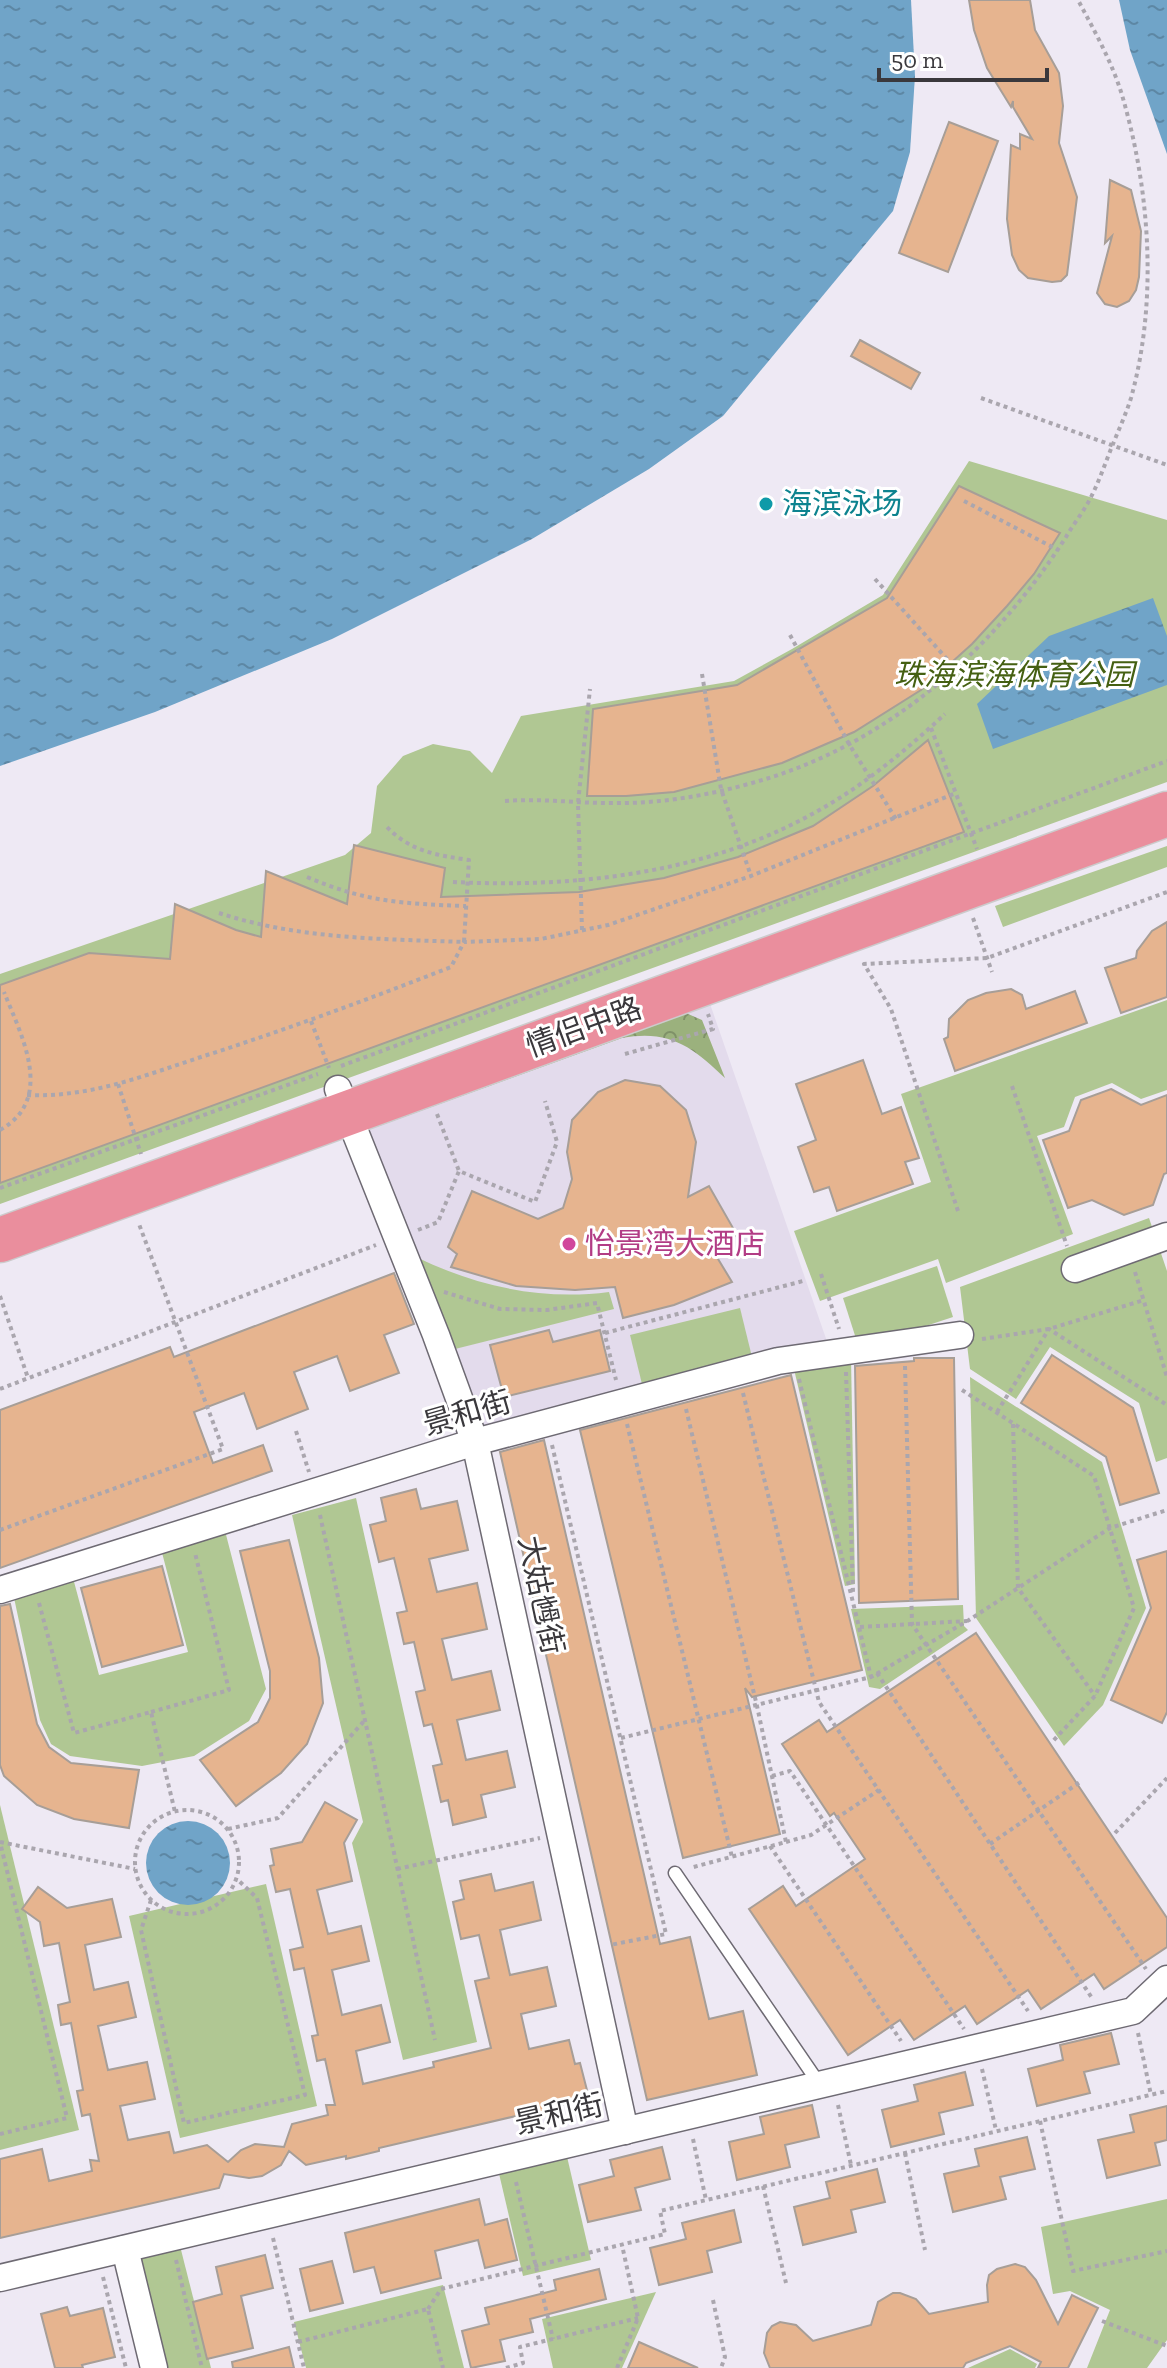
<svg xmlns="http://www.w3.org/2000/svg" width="1167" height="2368" font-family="'Zilla Slab','Noto Sans SC',serif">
  <defs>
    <pattern id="forest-crowns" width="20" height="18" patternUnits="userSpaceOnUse" patternTransform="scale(2)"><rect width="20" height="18" fill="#9bb17d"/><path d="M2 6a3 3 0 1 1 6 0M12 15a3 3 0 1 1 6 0" fill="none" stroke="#7f9168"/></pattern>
    <pattern id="water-ripples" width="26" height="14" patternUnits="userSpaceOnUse" patternTransform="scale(2)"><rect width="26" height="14" fill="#70a4c8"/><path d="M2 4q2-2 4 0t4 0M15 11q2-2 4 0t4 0" fill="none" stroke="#5d87a4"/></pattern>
  </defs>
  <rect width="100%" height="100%" fill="#eee9f4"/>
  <path fill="#e3dbec" d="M708,998L831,1353L476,1442L357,1126Z"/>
  <g fill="#b0c793">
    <path d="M969,461L1167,520V782L0,1204V974L345,855L371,833L377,786L403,756L433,744L470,751L492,773L521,716L734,681L792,649L883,595Z"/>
    <path d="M1167,846V867L1003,927L995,906Z"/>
    <path d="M1167,1000V1090L1141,1099L1112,1083L1075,1097L1064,1127L1037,1136L1073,1234L946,1283L938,1259L820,1301L794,1231L931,1182L901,1094Z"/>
    <path d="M1149,1218L1167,1271V1458L1156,1462L1139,1403L1050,1347L1016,1399L970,1369L960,1287Z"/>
    <path d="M414,1256C475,1286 541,1301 609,1292L614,1309L451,1350Z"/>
    <path d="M937,1266L953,1317L859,1348L843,1298Z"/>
    <path d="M740,1308L752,1357L642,1384L630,1335Z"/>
    <path d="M851,1357L855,1584L845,1586L793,1365Z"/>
    <path d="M970,1377L1102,1462L1146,1608L1103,1705L1064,1746L976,1618Z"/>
    <path d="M356,1498L477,2042L403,2060L352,1843L363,1822L292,1515Z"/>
    <path d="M224,1527L266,1689L249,1721L194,1756L142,1766L70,1756L51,1744L40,1720L13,1593L73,1578L99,1675L188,1652L160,1545Z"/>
    <path d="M963,1605L964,1626L968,1630L880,1689L869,1687L851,1609Z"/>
    <path d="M0,1805L79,2130L0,2150Z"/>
    <path d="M266,1884L317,2106L180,2138L129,1916Z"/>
    <path d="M565,2148L591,2260L523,2276L497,2165Z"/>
    <path d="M1167,2199V2340L1147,2368H1087L1110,2310L1070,2291L1053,2294L1041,2227Z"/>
    <path d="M179,2242L211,2368H161L132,2252Z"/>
    <path d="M443,2285L464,2368H306L294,2322Z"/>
    <path d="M656,2292L622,2368H553L542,2319Z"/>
    <path d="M1010,2349L1037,2364L1035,2368H968Z"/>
  </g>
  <path fill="url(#forest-crowns)" d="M681,1011L702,1020L725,1078C693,1047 669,1029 622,1038L376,1127L375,1121Z"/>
  <g fill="url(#water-ripples)">
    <path d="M0,0H911L915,76L910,152L893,211L723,416L649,469L532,539L332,639L155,712L0,766Z"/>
    <path d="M1119,0H1167V154L1130,50Z"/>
    <path d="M1153,598L1167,636V685L993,749L977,704L1049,636Z"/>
    <circle cx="188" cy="1863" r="42"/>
  </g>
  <g fill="#e6b48f" stroke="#a79e97" stroke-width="2">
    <path d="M969,0H1030L1035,30L1059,73L1063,106L1059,143L1077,197L1067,275L1061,281L1052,282L1028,278L1019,270L1012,255L1007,219L1011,145L1020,149V134L1032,139L1013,107V101L1011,107L987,68L974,30Z"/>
    <path d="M949,122L998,141L948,272L899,253Z"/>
    <path d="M1110,180L1131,190L1141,231L1139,277L1136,290L1129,301L1117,307L1105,304L1097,293L1112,236L1105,243Z"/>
    <path d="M860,340L920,373L911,389L851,356Z"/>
    <path d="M959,486L1060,533L1034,574L1007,606L972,644L921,690L854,732L782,763L674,792L626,796H587L593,709L737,685L887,598Z"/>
    <path d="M928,740L964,832L0,1183V985L89,953L170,959L175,904L236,930L261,937L266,871L347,904L354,845L445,868L441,897L579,892L664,878L738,857L813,826L873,786Z"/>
    <path d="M1167,922V997L1121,1013L1105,968L1136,958L1137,951L1152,931Z"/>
    <path d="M1011,989L1022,995L1026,1009L1075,991L1087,1023L955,1071L944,1039L948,1037L949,1019L968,1000L986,993Z"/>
    <path d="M863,1060L882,1114L901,1107L919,1158L905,1162L913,1184L837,1211L829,1187L814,1192L798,1147L816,1140L796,1084Z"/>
    <path d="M625,1080L660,1086L686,1110L696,1142L688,1197L709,1186L737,1235L712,1249L732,1282L674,1305L623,1318L615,1287L575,1290L516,1286L451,1267L457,1254L448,1247L472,1191L538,1219L563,1208L572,1179L567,1152L572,1120L598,1092Z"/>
    <path d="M1111,1089L1141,1105L1167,1095V1173L1164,1174L1153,1205L1124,1215L1092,1200L1068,1208L1043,1140L1069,1131L1081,1100Z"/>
    <path d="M394,1273L414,1324L384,1335L399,1373L350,1391L337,1356L294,1372L308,1409L257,1429L244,1393L194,1412L213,1463L263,1445L272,1471L0,1568V1410L170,1347L174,1357Z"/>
    <path d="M549,1330L553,1342L600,1330L610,1371L504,1397L490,1345Z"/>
    <path d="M1052,1355L1133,1408L1159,1493L1120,1505L1106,1457L1021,1403Z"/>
    <path d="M914,1358H954L958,1599L859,1603L855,1366L914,1361Z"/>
    <path d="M791,1375L862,1670L752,1697L745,1688L780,1834L683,1858L580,1430Z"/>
    <path d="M544,1440L660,1944L690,1937L709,2019L743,2011L757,2075L647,2100L500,1452Z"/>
    <path d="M416,1489L421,1509L457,1501L468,1550L429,1559L437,1592L477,1583L487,1629L442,1639L452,1680L491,1671L500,1710L457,1720L466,1760L507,1751L515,1787L481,1795L486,1817L453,1825L448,1800L441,1802L433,1766L442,1764L432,1724L424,1726L416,1692L425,1690L414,1642L404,1644L397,1613L407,1611L394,1558L379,1562L370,1525L386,1521L381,1498Z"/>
    <path d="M289,1540L319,1658L323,1703L307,1744L281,1773L236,1806L200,1760L258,1722L270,1698V1671L240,1551Z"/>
    <path d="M1167,1551V1712L1162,1723L1111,1700L1151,1608L1137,1560Z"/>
    <path d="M162,1566L183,1645L102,1667L81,1588Z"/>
    <path d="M10,1604L37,1724L49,1747L71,1763L139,1770L129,1828L74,1819L37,1805L4,1776L0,1765V1606Z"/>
    <path d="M976,1633L1167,1918V1947L1104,1989L1094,1974L1041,2009L1028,1990L977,2024L965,2006L914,2040L900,2020L848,2055L749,1909L783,1886L796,1906L865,1859L834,1813L830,1816L782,1744L819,1720L827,1732Z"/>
    <path d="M325,1802L357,1820L344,1843L352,1881L317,1890L328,1934L361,1926L369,1961L332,1970L342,2015L381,2005L390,2042L356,2051L363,2084L434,2067L433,2062L491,2048L475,1981L489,1978L479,1935L461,1939L453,1902L464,1899L460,1881L491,1874L495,1891L533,1882L541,1920L500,1930L510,1975L547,1967L556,2006L521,2014L529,2049L569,2040L575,2064L580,2063L589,2098L545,2109L546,2114L517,2121L516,2116L379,2148V2151L346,2159V2156L306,2165L289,2151L281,2165L262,2176L249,2178L224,2174L219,2188L0,2238V2159L42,2149L49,2181L92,2171L90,2160L99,2161L90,2114L82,2116L77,2091L83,2090L71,2023L61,2025L58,2005L70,2002L59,1943L44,1946L40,1922L22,1909L38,1887L67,1908L112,1899L121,1937L85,1945L94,1990L128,1982L136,2017L98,2026L108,2070L147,2062L155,2099L120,2106L128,2140L169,2132L174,2153L207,2145L228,2162L241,2150L255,2144L284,2147L292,2124L328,2115L326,2105H335L325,2059L317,2061L312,2036L318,2035L304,1968L294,1970L290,1950L303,1947L290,1889L276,1892L270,1866L274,1865L271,1849L302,1842Z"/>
    <path d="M1111,2033L1119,2064L1084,2072L1090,2093L1037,2106L1028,2069L1063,2060L1060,2045Z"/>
    <path d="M965,2072L973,2105L939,2113L944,2134L891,2147L882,2110L918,2101L914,2085Z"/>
    <path d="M812,2105L819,2137L785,2145L790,2167L737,2180L729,2142L764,2134L760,2117Z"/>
    <path d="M1167,2106V2140L1155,2143L1160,2165L1107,2178L1098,2140L1134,2132L1130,2115Z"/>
    <path d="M1027,2137L1035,2169L1000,2177L1006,2199L953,2212L944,2174L979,2166L975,2149Z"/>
    <path d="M662,2147L670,2179L635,2188L641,2210L588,2222L579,2185L614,2176L610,2160Z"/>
    <path d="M877,2169L885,2202L851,2210L856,2232L803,2245L794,2207L830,2198L826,2182Z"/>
    <path d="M479,2199L485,2225L507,2219L517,2260L485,2268L478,2240L435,2251L441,2278L381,2293L374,2267L354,2272L345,2233Z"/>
    <path d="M734,2210L741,2242L707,2251L712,2272L659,2285L650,2248L686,2239L682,2223Z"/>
    <path d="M265,2255L273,2288L241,2296L253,2348L207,2359L193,2302L222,2294L216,2267Z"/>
    <path d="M332,2261L343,2303L310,2311L300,2269Z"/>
    <path d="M1015,2264L1025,2267L1036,2280L1058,2324L1072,2295L1098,2308L1068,2368H1038L1041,2362L1010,2346L966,2363L963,2368H770L764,2353L767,2333L772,2326L780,2322L796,2325L813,2341L871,2325L878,2302L893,2293H900L916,2299L929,2314L988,2302L987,2285L989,2275L997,2269Z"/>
    <path d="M599,2269L606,2299L530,2319L533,2332L500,2340L505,2361L471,2368L462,2331L489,2324L485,2308L556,2290L554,2280Z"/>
    <path d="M67,2307L70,2316L103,2308L115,2357L82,2365L83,2368H55L41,2314Z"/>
    <path d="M639,2342L698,2368H628Z"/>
    <path d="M289,2347L294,2368H233L232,2362Z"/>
  </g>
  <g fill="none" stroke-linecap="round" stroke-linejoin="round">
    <defs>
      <path id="lane" d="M675,1873L820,2085"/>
      <g id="street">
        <path d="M338,1089L436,1335L475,1442L625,2131"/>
        <path d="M1075,1269L1167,1236"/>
        <path d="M0,1590L475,1442L778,1361L960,1335"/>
        <path d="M125,2249L154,2368"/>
        <path d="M0,2278L1133,2011L1167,1979"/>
      </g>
      <path id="highway" d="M0,1240L1167,814"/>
    </defs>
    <use href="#lane" stroke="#6e6a73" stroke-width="15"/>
    <use href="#street" stroke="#6e6a73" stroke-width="29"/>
    <use href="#highway" stroke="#cccbcc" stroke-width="47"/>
    <g stroke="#aaa6ae" stroke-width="4" stroke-dasharray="4 4" stroke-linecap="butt">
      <path d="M981,398L1167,465"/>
      <path d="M964,501L1058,550"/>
      <path d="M875,579L956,669"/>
      <path d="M790,635L849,744L896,819"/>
      <path d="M702,674L721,789L751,876"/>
      <path d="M931,728L977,849"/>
      <path d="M505,801C544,798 582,804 621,803C671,803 725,792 772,777C896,737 997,645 1066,537C1074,523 1085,510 1092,495C1100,479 1106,461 1113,444C1119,429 1126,414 1131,398C1158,301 1150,190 1122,95C1112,62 1094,30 1078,0"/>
      <path d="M307,877C365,902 405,904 466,906"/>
      <path d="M453,882C575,888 705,874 814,813C862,787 905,751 945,714"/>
      <path d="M219,913C298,939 382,939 464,942L469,860C435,855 409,851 385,825"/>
      <path d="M973,918L992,972"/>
      <path d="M582,930L578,803L590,689"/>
      <path d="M311,1021L329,1068"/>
      <path d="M625,1054L713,1029L708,1014"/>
      <path d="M341,1066L1167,761"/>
      <path d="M118,1084L141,1154"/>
      <path d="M1012,1086L1067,1246"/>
      <path d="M27,1095C90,1098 146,1075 204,1056C288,1029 369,999 451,967L464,942L541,939L608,925L751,876L956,793"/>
      <path d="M437,1114L459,1171"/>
      <path d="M0,1130C56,1099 21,1035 4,992"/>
      <path d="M0,1188L318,1074"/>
      <path d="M958,1211L891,1009L864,964L987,958L1167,892"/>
      <path d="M418,1230L438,1222L459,1171L535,1202L557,1142L545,1101"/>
      <path d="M1135,1272L1167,1377"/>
      <path d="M821,1274L839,1329"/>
      <path d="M444,1292L500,1309L547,1310L597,1303L616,1380"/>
      <path d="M0,1296L28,1378"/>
      <path d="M605,1333L803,1281"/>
      <path d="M982,1339L1049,1329L1144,1300"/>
      <path d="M905,1366L912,1624L1146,1969"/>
      <path d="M846,1372L853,1592"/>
      <path d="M799,1379L871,1677"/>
      <path d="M0,1389L376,1245"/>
      <path d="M962,1390L1094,1476L1134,1608L1095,1696L1052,1742"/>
      <path d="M743,1393L819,1702L1028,2011"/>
      <path d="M686,1409L757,1706L786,1842L690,1868"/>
      <path d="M997,1412L1049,1329L1167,1405"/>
      <path d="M627,1424L732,1857"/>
      <path d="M1013,1424L1018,1588L1095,1696"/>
      <path d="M296,1431L309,1472"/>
      <path d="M552,1445L666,1934L610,1945"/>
      <path d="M320,1515L435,2040"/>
      <path d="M0,1530L223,1449L139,1224"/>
      <path d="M39,1603L74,1733L151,1712L175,1812"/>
      <path d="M860,1627L967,1621"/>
      <path d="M877,1673L1092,1998"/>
      <path d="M151,1712L229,1690L195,1553"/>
      <path d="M621,1738L871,1677L969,1620L1110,1528L1167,1510"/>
      <path d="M772,1776L790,1771L964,2029"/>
      <circle cx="187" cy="1862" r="52"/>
      <path d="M228,1829L278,1818L365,1720"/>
      <path d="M1115,1833L1167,1778"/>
      <path d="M0,1842L135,1869"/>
      <path d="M786,1842L811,1835L879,1790"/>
      <path d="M990,1844L1080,1782"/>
      <path d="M770,1846L901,2041"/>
      <path d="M397,1869L540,1838"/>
      <path d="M151,1900L141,1930L184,2123L305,2095L257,1898L237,1879"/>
      <path d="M1138,2033L1151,2095"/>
      <path d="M982,2069L996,2130"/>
      <path d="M838,2105L851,2165"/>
      <path d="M1040,2121L1073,2271L1167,2251"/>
      <path d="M0,2134L67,2118L0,1842"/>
      <path d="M693,2139L706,2200"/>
      <path d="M905,2153L925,2250"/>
      <path d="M516,2182L553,2339"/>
      <path d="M763,2186L786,2283"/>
      <path d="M273,2238L304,2368"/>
      <path d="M176,2260L202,2368"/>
      <path d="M103,2277L126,2368"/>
      <path d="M713,2300L725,2357L721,2368"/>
      <path d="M428,2309L441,2289L665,2234L660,2211L1167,2091"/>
      <path d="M1102,2321L1167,2346"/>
      <path d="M298,2342L428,2309L443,2368"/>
      <path d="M506,2368L523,2363L520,2347L638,2318"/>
      <path d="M617,2368L638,2318L622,2245"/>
    </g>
    <use href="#lane" stroke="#fff" stroke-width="12"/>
    <use href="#street" stroke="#fff" stroke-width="26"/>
    <use href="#highway" stroke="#ea8e9d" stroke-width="44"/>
  </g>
  <circle fill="#0f9aa8" stroke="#fff" stroke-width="3" cx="766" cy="504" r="8"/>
  <circle fill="#d1479c" stroke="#fff" stroke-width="3" cx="569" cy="1244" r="8"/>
  <g text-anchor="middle" stroke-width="6" stroke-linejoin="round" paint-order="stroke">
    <g font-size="30" fill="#0d838f" stroke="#fff" text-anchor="start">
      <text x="782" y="514">海滨泳场</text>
    </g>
    <g font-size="30" font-style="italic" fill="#456012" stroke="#fff">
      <text x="1014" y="685">珠海滨海体育公园</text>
    </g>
    <g font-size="30" fill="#3a383c" stroke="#fff">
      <text transform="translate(584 1027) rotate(-20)" y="10">情侣中路</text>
      <text transform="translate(467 1413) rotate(-16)" y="10">景和街</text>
      <text transform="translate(541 1595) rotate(78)" y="10">大姑乸街</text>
      <text transform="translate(559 2114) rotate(-13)" y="10">景和街</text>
    </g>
    <g font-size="30" fill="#b23c85" stroke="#fff" text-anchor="start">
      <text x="585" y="1254">怡景湾大酒店</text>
    </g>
  </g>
  <path d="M879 68v12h168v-12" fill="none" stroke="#3a383c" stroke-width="4"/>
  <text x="891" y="68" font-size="24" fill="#3a383c" stroke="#ffffff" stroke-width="6" paint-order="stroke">50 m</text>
</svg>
